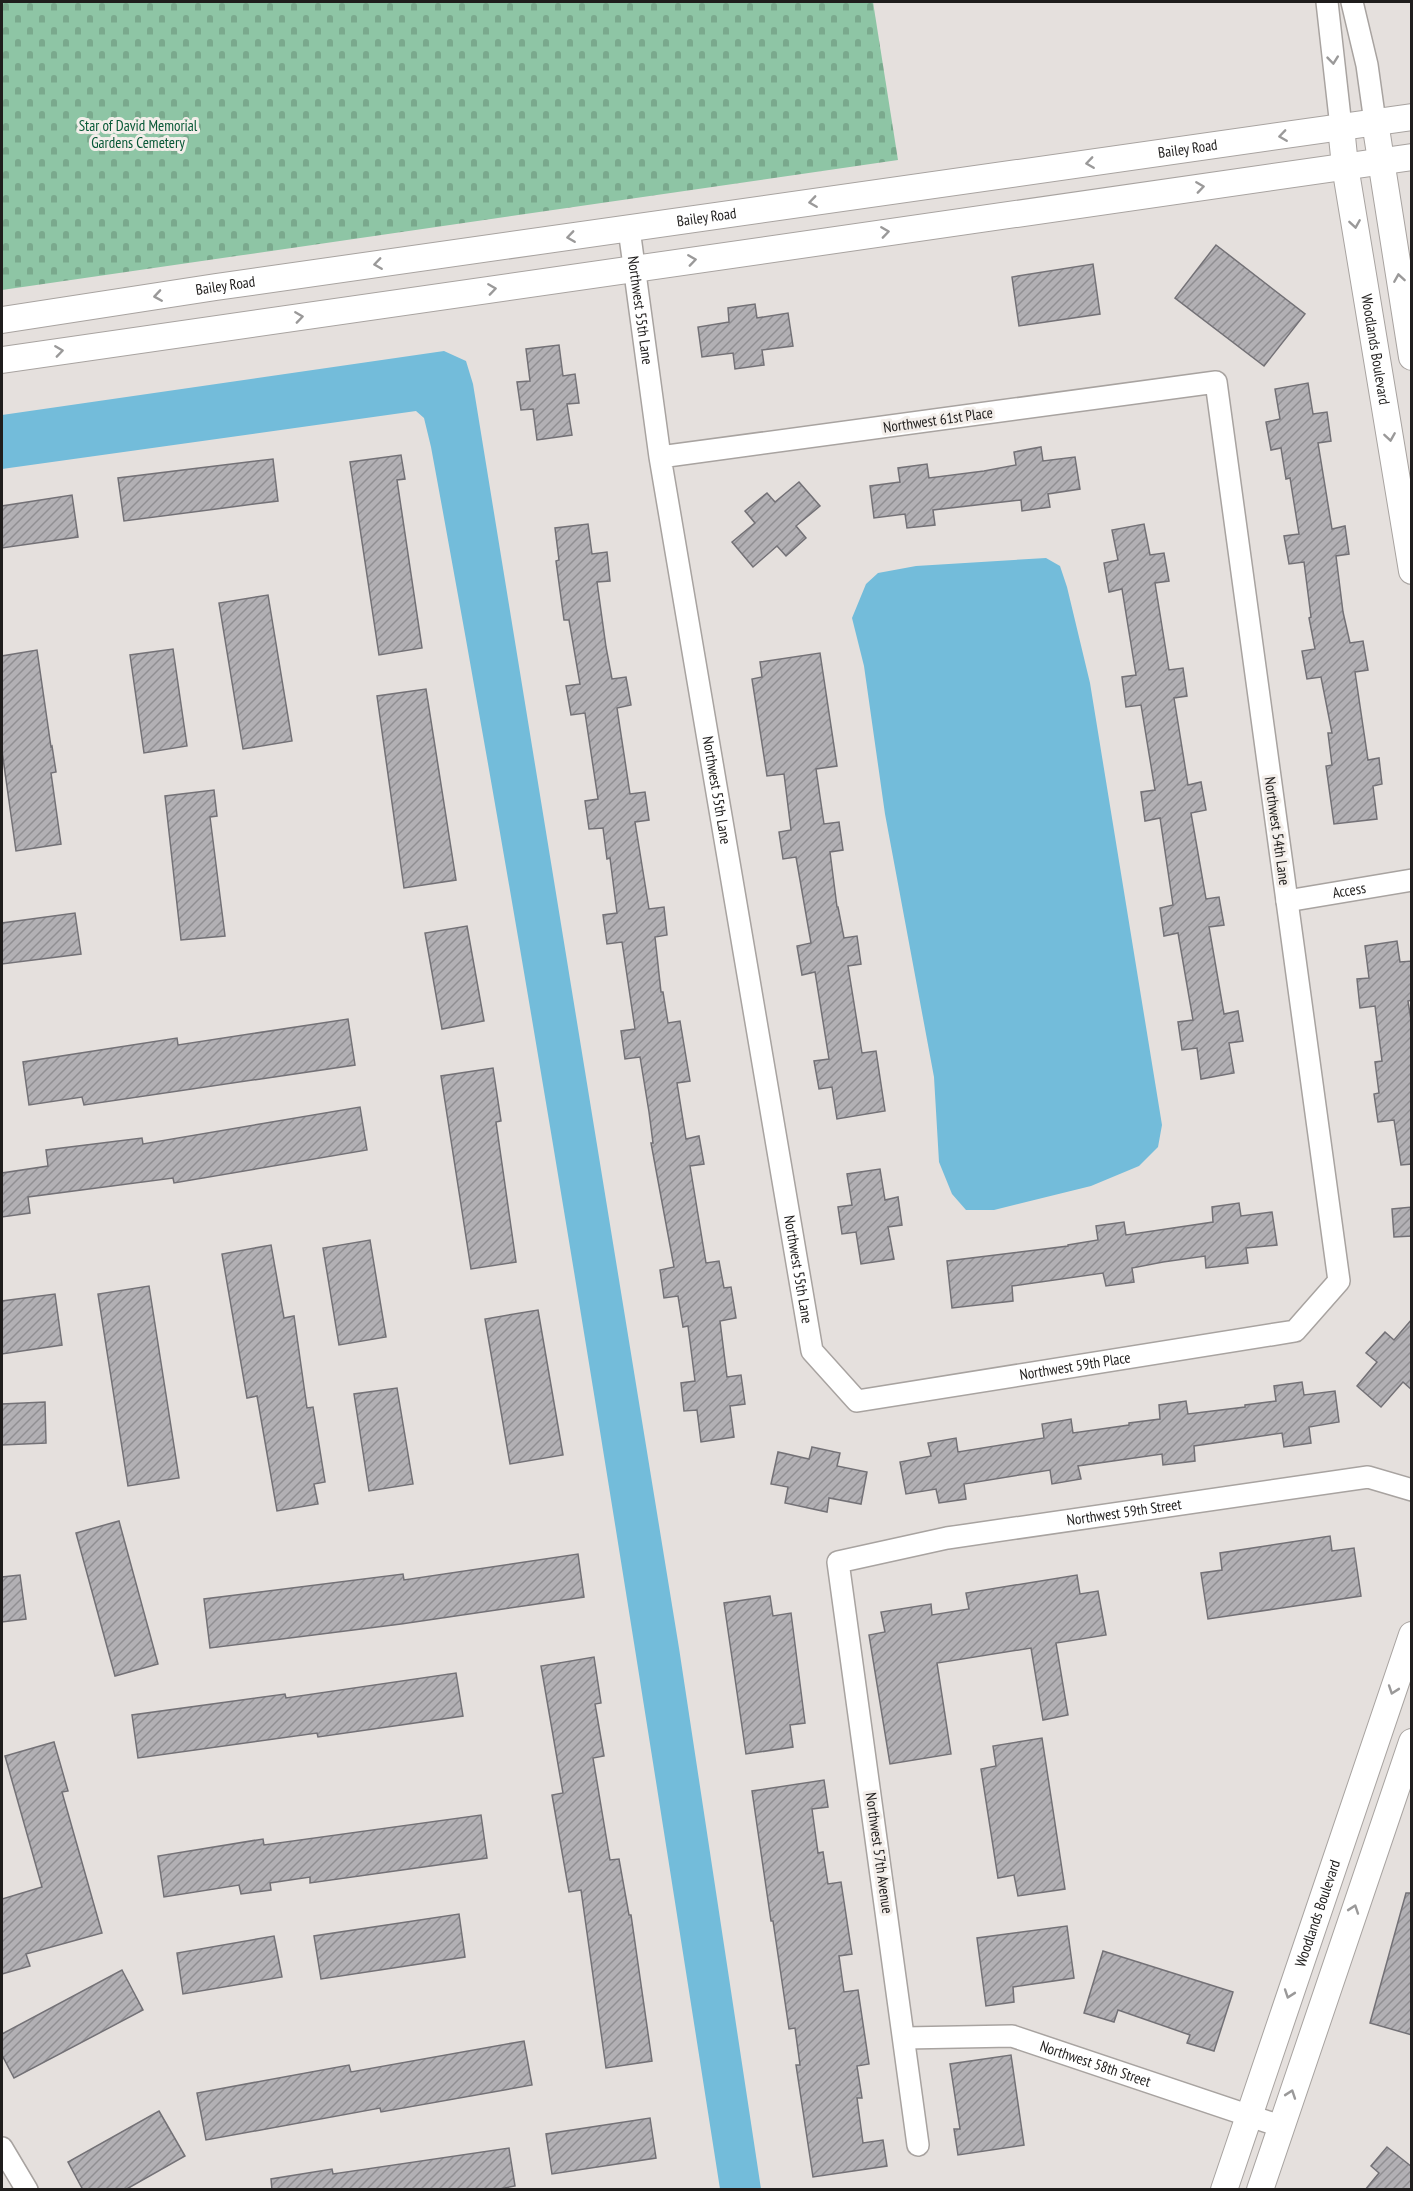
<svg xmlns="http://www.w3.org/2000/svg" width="1413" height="2191" font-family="'PT Sans Narrow',sans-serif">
  <defs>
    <pattern id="cemetery-stones" width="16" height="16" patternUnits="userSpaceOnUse" patternTransform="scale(1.5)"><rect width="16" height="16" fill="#8ec5a5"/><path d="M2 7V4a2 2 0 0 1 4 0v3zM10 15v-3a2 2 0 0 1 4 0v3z" fill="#7aa98d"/></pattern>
    <pattern id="building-hatch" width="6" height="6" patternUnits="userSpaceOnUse" patternTransform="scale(1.5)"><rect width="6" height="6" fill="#b2b0b4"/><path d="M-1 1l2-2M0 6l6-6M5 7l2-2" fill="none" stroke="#908f92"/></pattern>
  </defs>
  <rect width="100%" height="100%" fill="#e5e0dd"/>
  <path fill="url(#cemetery-stones)" d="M2,2H873L898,160L2,290Z"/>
  <g fill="#73bcda">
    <path d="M444,351L466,361L473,384L679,1648L761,2189H720C629,1608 538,1026 431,447L424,418L416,411L2,469V415Z"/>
    <path d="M1046,558L1060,566L1067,587L1090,683L1162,1125L1158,1147L1139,1166L1091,1186L994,1210H966L952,1194L939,1162L934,1077L885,814L864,666L852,618L866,584L878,573L916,566Z"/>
  </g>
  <g fill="url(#building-hatch)" stroke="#737176" stroke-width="1.5">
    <path d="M1216,245L1305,314L1264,366L1175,298Z"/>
    <path d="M1093,264L1100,314L1019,326L1012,277Z"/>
    <path d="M755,304L757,318L788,313L793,346L762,350L764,365L735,369L733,353L702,357L698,327L729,322L728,308Z"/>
    <path d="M559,345L563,376L575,374L579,403L567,404L572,435L537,440L533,409L521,410L517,382L530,381L526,349Z"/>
    <path d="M1308,383L1313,414L1327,412L1331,441L1318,443L1332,529L1345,526L1349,554L1336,556L1343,612L1350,643L1363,641L1368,670L1355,672L1368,760L1379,758L1382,784L1373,786L1377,819L1334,824L1326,766L1332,765L1328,733H1332L1321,677L1307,679L1302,651L1315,649L1309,618L1311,617L1304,562L1289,564L1284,536L1299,534L1290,478L1286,479L1281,448L1271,450L1266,422L1280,419L1275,389Z"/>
    <path d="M1041,447L1043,461L1075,457L1080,489L1048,494L1050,507L1022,511L1021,500L933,510L935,525L907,528L905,514L874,518L870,486L900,482L898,468L927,464L929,478L984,471L1016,465L1014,452Z"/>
    <path d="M401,455L405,479L397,480L422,648L379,655L350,462Z"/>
    <path d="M273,459L278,501L124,521L118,478Z"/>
    <path d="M799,482L820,506L796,526L806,538L786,556L777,546L753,567L732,542L755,523L745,511L767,493L775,502Z"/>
    <path d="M72,495L78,537L2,548V506Z"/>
    <path d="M588,524L592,554L607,552L610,581L597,582L606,647L612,679L626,677L631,705L617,708L630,794L645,792L649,820L635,822L649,909L664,907L667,935L655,937L661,992H663L668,1023L680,1021L690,1081L677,1083L686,1139L699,1136L704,1164L690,1166L706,1263L719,1261L724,1288L731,1287L736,1318L720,1321L727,1377L741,1375L745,1404L730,1406L734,1437L701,1442L697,1410L684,1411L681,1383L695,1381L688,1326L683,1327L678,1296L664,1298L660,1270L674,1267L651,1143H653L649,1112L640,1057L625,1059L621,1031L635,1029L622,942L607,944L603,915L617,913L610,858L607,859L603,828L589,829L585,801L598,799L585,713L571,715L566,686L580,684L569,620H564L556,561L559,560L555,528Z"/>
    <path d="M1144,524L1150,555L1164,553L1169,581L1155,583L1169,670L1183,668L1187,696L1174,698L1188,785L1201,782L1206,810L1191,813L1206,899L1219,897L1224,925L1209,927L1224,1014L1238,1011L1243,1041L1229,1043L1234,1073L1201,1079L1197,1048L1182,1050L1178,1022L1193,1020L1178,933L1164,936L1160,908L1173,905L1160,818L1145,821L1141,792L1155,790L1141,705L1126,707L1122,677L1136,675L1122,589L1109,592L1104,563L1118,560L1112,530Z"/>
    <path d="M268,595L292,741L243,749L219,603Z"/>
    <path d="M173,649L187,746L144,753L130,655Z"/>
    <path d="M37,650L51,747L52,746L56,772L51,773L61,844L16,851L2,751V656Z"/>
    <path d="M820,653L837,766L816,769L824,824L839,822L843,850L830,852L837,907H838L844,938L857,936L861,964L848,966L862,1053L876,1051L885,1111L837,1119L832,1087L819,1089L814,1061L829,1059L815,972L802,975L797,946L811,943L796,857L783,859L779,832L791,830L784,774L767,776L752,679L762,677L760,662Z"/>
    <path d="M426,689L456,880L404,888L377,696Z"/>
    <path d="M214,790L217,816L210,817L225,936L181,940L165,796Z"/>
    <path d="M75,913L81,954L2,964V923Z"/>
    <path d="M467,926L484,1021L442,1029L425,933Z"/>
    <path d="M1397,941L1400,962L1412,961V1000L1408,1001L1412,1026V1164L1401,1165L1394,1120L1378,1122L1374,1094L1379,1093L1375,1062L1382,1061L1375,1006L1360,1008L1357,979L1369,978L1365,946Z"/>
    <path d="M348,1019L355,1065L84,1105L82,1097L29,1105L23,1062L177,1038L178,1045Z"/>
    <path d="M493,1068L501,1121L496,1122L516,1262L471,1269L441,1076Z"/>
    <path d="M360,1107L367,1150L174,1183L173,1178L28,1197L30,1213L2,1217V1173L48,1166L46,1150L142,1138L143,1144Z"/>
    <path d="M880,1169L885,1200L898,1197L902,1225L888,1227L894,1259L861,1264L856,1232L842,1234L838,1207L852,1205L847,1174Z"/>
    <path d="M1239,1203L1241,1216L1272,1212L1277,1245L1246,1248L1248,1263L1206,1268L1205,1256L1163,1262L1132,1268L1134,1282L1106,1286L1103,1273L1012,1286L1013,1301L952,1308L947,1261L1068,1246V1245L1098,1240L1096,1226L1124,1222L1126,1235L1213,1222L1212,1207Z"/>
    <path d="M1412,1207V1236L1394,1237L1392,1209Z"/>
    <path d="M370,1240L386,1337L339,1345L323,1248Z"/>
    <path d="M271,1245L284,1318L294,1316L307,1408L313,1407L325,1482L314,1484L318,1504L277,1511L257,1396L247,1398L222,1254Z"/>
    <path d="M149,1286L179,1478L128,1486L98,1294Z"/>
    <path d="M55,1294L62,1345L2,1354V1301Z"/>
    <path d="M538,1310L563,1455L510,1464L485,1319Z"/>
    <path d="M1412,1319V1390L1403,1382L1381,1407L1357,1386L1377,1362L1366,1353L1385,1332L1394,1340Z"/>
    <path d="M1302,1382L1304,1395L1335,1391L1339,1422L1309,1427L1311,1443L1284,1447L1282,1433L1194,1446L1195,1461L1163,1465L1162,1454L1078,1466L1081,1479L1052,1484L1050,1470L964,1484L966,1499L939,1503L936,1489L906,1494L900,1462L931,1456L928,1443L956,1438L958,1452L1044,1438L1042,1424L1071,1419L1073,1433L1129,1425V1423L1160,1419L1159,1405L1186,1401L1188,1414L1245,1407V1405L1276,1401L1274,1386Z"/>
    <path d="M397,1388L413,1484L369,1491L354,1394Z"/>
    <path d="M45,1402L46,1443L2,1445V1404Z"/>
    <path d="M812,1447L840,1453L837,1466L867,1472L861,1504L829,1498L827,1512L785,1503L788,1487L771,1484L778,1452L809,1459Z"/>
    <path d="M119,1521L158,1664L115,1676L76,1533Z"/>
    <path d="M1330,1536L1332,1551L1354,1548L1361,1596L1208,1619L1201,1573L1222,1570L1220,1553Z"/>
    <path d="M578,1554L584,1597L401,1624L210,1648L204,1599L403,1574L404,1580Z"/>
    <path d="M20,1575L26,1619L2,1622V1577Z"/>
    <path d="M1077,1575L1080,1594L1098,1591L1106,1635L1056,1643L1068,1715L1043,1720L1031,1648L937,1663L951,1754L890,1764L869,1635L885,1632L881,1612L931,1604L932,1615L969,1609L966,1593Z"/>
    <path d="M770,1596L773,1616L791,1613L805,1723L790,1725L793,1747L746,1754L724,1603Z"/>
    <path d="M594,1657L601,1703L595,1704L604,1756L593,1758L610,1860L619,1859L629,1915H631L652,2061L606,2068L581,1890L569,1892L552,1795L563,1793L541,1666Z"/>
    <path d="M456,1673L463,1716L318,1737L317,1733L138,1758L132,1715L285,1694L286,1698Z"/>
    <path d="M1042,1738L1065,1889L1018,1896L1014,1875L998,1878L981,1769L996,1766L993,1746Z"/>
    <path d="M54,1742L68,1791L62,1792L102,1933L26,1954L30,1966L2,1974V1899L42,1887L5,1756Z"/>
    <path d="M824,1780L828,1807L812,1809L818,1853L823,1852L828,1884L841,1882L852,1954L839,1956L844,1992L858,1990L869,2064L857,2066L862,2098H857L863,2143L883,2140L887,2166L813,2177L796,2065H800L795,2028L789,2029L773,1921H771L752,1791Z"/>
    <path d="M481,1815L487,1858L310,1883V1877L270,1883L271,1890L241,1894L239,1885L164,1897L158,1856L263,1839L264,1845Z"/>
    <path d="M1406,1893H1412V2035L1370,2023Z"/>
    <path d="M459,1914L465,1957L321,1979L314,1936Z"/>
    <path d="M1067,1926L1074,1978L1013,1987L1014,2002L986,2006L977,1938Z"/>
    <path d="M274,1936L282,1977L183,1994L177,1953Z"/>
    <path d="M1103,1951L1233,1992L1214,2051L1187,2043L1190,2035L1118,2010L1114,2022L1084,2013Z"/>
    <path d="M122,1970L143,2010L14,2078L2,2055V2034Z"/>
    <path d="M524,2041L532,2085L381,2112L380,2108L206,2140L197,2093L349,2065L351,2072Z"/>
    <path d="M1011,2055L1024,2145L958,2155L954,2129H960L950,2064Z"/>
    <path d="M159,2111L185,2156L125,2190H83L68,2162Z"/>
    <path d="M650,2118L656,2158L552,2174L546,2134Z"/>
    <path d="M1387,2147L1412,2167V2190H1365L1379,2173L1371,2166Z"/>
    <path d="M509,2148L515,2186L494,2190H272L271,2179L332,2169L333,2174Z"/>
  </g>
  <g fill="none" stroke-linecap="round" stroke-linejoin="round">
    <defs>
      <g id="minor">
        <path d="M1327,2L1341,127"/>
        <path d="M1352,2L1367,65L1375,122"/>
        <path id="s1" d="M629,229L660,457L812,1351L857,1401L1295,1331L1339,1281L1216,382L660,457"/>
        <path id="s2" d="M1287,901L1412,880"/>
        <path id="s3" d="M905,2038L1012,2036L1280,2126"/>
        <path id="s4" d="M918,2145L838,1562L947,1538L1368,1477L1412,1490"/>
        <path d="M2,2148L27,2190"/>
      </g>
      <g id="tertiary">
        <path d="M1375,122L1412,357"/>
        <path id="s5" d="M1341,127L1345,166L1412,571"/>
        <path id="s6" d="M2,320L216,287L1412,117"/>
        <path d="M2,360L1412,157"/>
        <path id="s7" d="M1224,2190L1412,1635"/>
        <path d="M1260,2190L1412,1742"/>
      </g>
    </defs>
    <use href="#minor" stroke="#a8a3a0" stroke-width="24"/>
    <use href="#tertiary" stroke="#a8a3a0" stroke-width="28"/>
    <use href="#minor" stroke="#fff" stroke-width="21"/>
    <use href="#tertiary" stroke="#fff" stroke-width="26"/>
  </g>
  <defs><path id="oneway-chevron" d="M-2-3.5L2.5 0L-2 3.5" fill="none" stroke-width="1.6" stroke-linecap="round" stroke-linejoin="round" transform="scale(1.5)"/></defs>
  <g stroke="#9a9999">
    <use href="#oneway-chevron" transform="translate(1333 60) rotate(84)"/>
    <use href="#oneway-chevron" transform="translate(1283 136) rotate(172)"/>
    <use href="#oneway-chevron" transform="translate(1090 163) rotate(172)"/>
    <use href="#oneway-chevron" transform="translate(1200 187) rotate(-8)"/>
    <use href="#oneway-chevron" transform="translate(813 202) rotate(172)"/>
    <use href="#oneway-chevron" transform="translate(1355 224) rotate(81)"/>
    <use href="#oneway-chevron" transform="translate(885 232) rotate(-8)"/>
    <use href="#oneway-chevron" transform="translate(571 237) rotate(172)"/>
    <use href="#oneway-chevron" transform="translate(692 260) rotate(-8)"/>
    <use href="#oneway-chevron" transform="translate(378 264) rotate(172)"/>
    <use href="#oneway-chevron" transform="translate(1399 278) rotate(-99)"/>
    <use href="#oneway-chevron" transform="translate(492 289) rotate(-8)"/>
    <use href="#oneway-chevron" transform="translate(158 296) rotate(171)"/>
    <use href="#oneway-chevron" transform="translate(299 317) rotate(-8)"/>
    <use href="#oneway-chevron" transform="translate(59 351) rotate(-8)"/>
    <use href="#oneway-chevron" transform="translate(1390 437) rotate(81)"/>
    <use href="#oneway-chevron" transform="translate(1393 1690) rotate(109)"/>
    <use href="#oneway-chevron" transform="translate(1354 1909) rotate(-71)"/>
    <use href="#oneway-chevron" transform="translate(1289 1994) rotate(109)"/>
    <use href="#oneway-chevron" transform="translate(1291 2094) rotate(-71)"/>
  </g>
  <g text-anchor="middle" stroke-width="6" stroke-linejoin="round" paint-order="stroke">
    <g font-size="15" fill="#075836" stroke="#f3eeea">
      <text x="138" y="131">Star of David Memorial<tspan x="138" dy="17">Gardens Cemetery</tspan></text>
    </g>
    <g font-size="15" fill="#1f1d1c" stroke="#f3eeea">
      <text dy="5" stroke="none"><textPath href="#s6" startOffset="1198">Bailey Road</textPath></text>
      <text dy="5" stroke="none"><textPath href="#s6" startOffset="712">Bailey Road</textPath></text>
      <text dy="5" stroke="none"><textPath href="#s6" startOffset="226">Bailey Road</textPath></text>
      <text dy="5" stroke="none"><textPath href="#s1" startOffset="82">Northwest 55th Lane</textPath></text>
      <text dy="5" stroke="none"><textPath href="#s5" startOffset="225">Woodlands Boulevard</textPath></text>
      <text transform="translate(938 420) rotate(-8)" y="5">Northwest 61st Place</text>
      <text dy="5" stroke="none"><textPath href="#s1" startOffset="568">Northwest 55th Lane</textPath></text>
      <text transform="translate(1277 831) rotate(82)" y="5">Northwest 54th Lane</text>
      <text dy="5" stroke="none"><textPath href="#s2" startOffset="63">Access</textPath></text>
      <text dy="5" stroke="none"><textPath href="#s1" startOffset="1054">Northwest 55th Lane</textPath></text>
      <text dy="5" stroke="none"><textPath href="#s1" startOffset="1425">Northwest 59th Place</textPath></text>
      <text dy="5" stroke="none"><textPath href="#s4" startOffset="879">Northwest 59th Street</textPath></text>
      <text transform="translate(879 1853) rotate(82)" y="5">Northwest 57th Avenue</text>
      <text dy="5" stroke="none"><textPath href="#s7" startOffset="292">Woodlands Boulevard</textPath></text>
      <text dy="5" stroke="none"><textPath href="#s3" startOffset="195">Northwest 58th Street</textPath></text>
    </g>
  </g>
  <rect width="1413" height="2191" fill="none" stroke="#1f1d1c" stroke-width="6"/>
</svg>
